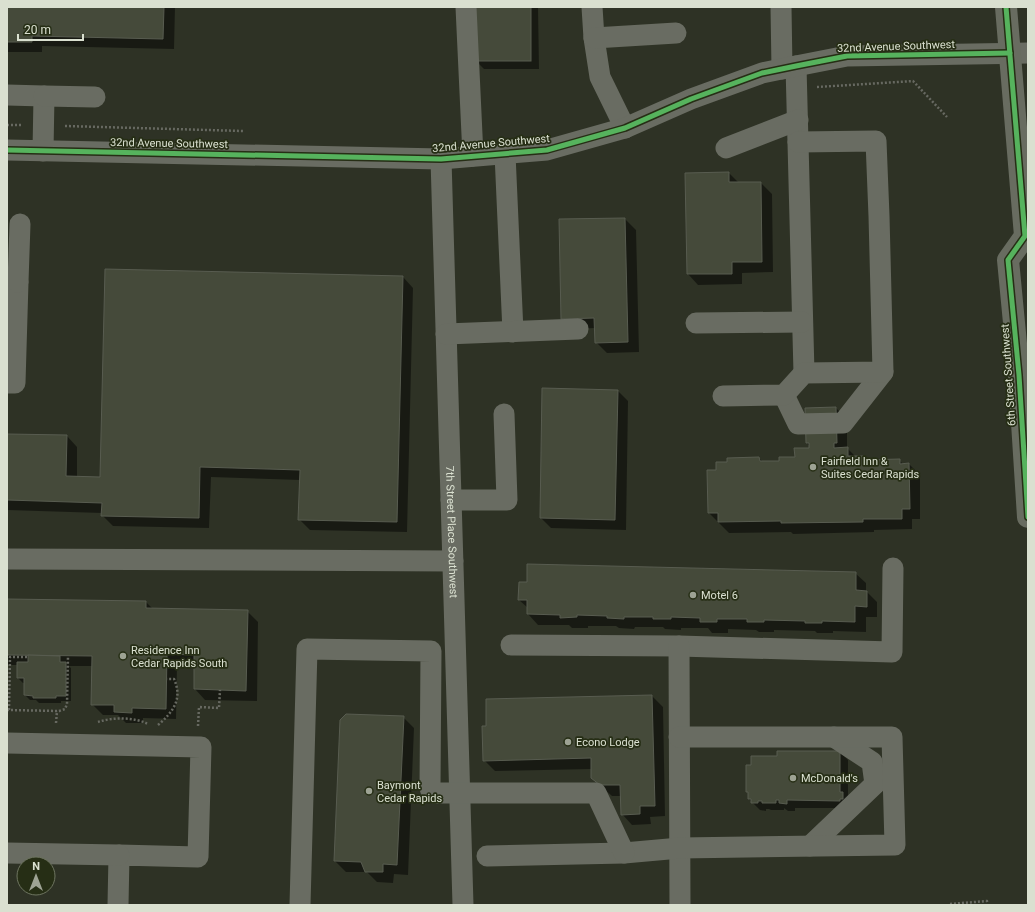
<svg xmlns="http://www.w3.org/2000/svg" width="1035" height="912" font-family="Roboto,sans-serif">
  <rect width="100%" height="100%" fill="#2e3225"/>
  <g fill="#0007">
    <path d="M7,7H175L174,49L42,46V52H7Z"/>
    <path d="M476,7H538L539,69H484L476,61Z"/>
    <path d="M729,173L739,183H761L772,194L773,272L742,273V284L698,285L688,274Z"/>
    <path d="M625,219L636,230L639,352L607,353L596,342L595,328L573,329L562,318Z"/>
    <path d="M403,277L413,288L407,532L310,530L299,519L300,480L211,477L209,528L113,526L102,515V513L7,510V435L67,436L77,447V477L101,478Z"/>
    <path d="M618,391L628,401L626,530L551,528L541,518Z"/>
    <path d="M836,408L847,419V448L856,457H862L866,461L899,460L904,465L909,464L920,475V519H912V529L874,530V532L793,534L791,532L729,533L709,513L717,471L728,463L759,458L763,462H780L796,458L810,449V447L807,443Z"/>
    <path d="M855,573L866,583V591L877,602V617H866V632L833,631V633H817L815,631L774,630V632H759L756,630L728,629V633H712L708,628H681V630L665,629L663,627H635L634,629L619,628L616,626H588V628H572L569,625H538L528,614V608L519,600Z"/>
    <path d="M7,600L146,602L153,609L247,611L258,622L257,701L205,700L195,689V665H177L176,719L143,718V723H126L118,715H103L92,704L93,666H68L71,668V701H61V703H39L36,700H30L25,695V683H23L18,678V665H7Z"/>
    <path d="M652,696L663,707L665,816L650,817L651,824L632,825L622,814L621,796H612L603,788L592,769L495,771L484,760L487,727V700Z"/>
    <path d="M403,717L414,728L408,875L394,874L393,883L377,882L367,872H346L335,861Z"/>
    <path d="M840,752L848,760V808H795V811H788L784,808V810H771L769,809H766V811L760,810L749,799V794L747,791L752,766L778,757Z"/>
  </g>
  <g fill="#454a3a" stroke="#585c50">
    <path d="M7,7H164L163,39L32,36V42H7Z"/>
    <rect x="475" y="7" width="56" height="54"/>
    <path d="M729,172V182H761L762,262H732V274H687L685,173Z"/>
    <path d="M625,218L628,342L595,343L594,318L561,319L559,219Z"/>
    <path d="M105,269L403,276L397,522L298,520L300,470L200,467L199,518L101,516L102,503L7,500V434L67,435L66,476L100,477Z"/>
    <path d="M542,388L618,390L615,520L540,518Z"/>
    <path d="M836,407L837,443H834V448L848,447V456H863V460L900,459V464L909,463L910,509H902V519H863V522L781,523V521L718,522V513H708L707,470H716V462H727V458L759,457L760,461H779V457H795L794,448H809V443H806L805,408Z"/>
    <path d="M527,564L856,572V590L867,591V607L855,606V622L822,621V623H805V621L764,620V622H747V619H717V622H700V618L671,617V619H653V617H624V619L607,618V616L577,615V617L560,618V615L527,614V600H518L519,582H527Z"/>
    <path d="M7,599L146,601V608L248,610L246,691L194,689V655L167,654L166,709L132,708V713L114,712V705H91L92,656L7,655Z"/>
    <path d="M28,655L60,656V662H66V696H56V698H33V696L24,695V678H17V662H28Z"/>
    <path d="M652,695L655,806H640V814L621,815L620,785H600L591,778V758L483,761L482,726H486V699Z"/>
    <path d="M346,714L404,716L397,865L383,864V872H365L361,862L334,861L340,720Z"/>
    <path d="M777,751H840V792H843V799H840V801L787,800V804L779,803V800H776V803H762V801H758V803H751V799H748V792H746V765H751V756H777Z"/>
  </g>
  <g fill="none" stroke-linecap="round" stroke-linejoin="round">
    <g stroke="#676961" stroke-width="2.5" stroke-dasharray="2 2" stroke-linecap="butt">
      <path d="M817,87L913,81L947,117"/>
      <path d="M7,125H22"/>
      <path d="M65,126L243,131"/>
      <path d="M7,710L59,711L65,709L67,704L68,656"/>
      <path d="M9,710L10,657H28"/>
      <path d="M98,722C113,717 134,717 148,724"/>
      <path d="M56,723L57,711"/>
      <path d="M158,725C173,712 183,699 174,679H167"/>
      <path d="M198,726L199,707L219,708L220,690"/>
      <path d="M950,904L987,901V903"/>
    </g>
    <g stroke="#696c62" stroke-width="21">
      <path d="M466,7L473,156"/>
      <path d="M592,7L594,38L600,77L625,128"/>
      <path d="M781,7L782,69"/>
      <path d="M594,38L676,33"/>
      <path d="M796,66L804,373"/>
      <path d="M7,95L44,96L43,151"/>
      <path d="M44,96L95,97"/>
      <path d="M726,148L798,120"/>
      <path d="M7,150L441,159L547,150L625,128L691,99L762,73L796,66L847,56L1028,53"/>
      <path d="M505,154L513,332"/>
      <path id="s1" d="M441,159L463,905"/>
      <path d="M7,282H18L15,383H7"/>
      <path d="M18,282L20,224"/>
      <path d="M696,323L802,322"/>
      <path d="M446,334L578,329"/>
      <path d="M784,395L798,424L843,423L883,372"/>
      <path d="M723,396L784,395L804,373L883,372L879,216L876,141L798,142"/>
      <path d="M451,500H507L504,414"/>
      <path d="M7,559L453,561"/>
      <path d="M511,645L679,646L892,652L893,568"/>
      <path d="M679,646L680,905"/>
      <path d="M7,743L201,747L198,857L119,855L118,905"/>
      <path d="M810,846L875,784L872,762L834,737"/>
      <path d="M7,853L119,855"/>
      <path d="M487,856L624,853L680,848L895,845L892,737H679"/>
      <path d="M300,905L307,649L431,651L430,788L431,791L435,793H596L624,853"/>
    </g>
    <path stroke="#686c60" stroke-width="22" d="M1006,7L1025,236L1008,260L1019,375L1028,517"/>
    <defs>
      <g id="cycleway">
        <path d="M1006,7L1025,236L1008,260L1019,375L1028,517"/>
        <path d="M7,150L441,159L547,150L625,128L691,99L762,73L796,66L847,56L1010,53"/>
      </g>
    </defs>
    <use href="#cycleway" stroke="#262e15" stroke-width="8"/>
    <use href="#cycleway" stroke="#56b35d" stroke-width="5"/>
  </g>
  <g fill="#9ea394" stroke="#262e15" stroke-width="1.5">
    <circle cx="813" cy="467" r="4"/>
    <circle cx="693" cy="595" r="4"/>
    <circle cx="123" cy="656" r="4"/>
    <circle cx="568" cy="742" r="4"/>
    <circle cx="793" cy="778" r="4"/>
    <circle cx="369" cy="791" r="4"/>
  </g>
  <g text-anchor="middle" stroke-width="3.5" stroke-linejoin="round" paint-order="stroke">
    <g font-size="11" fill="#dae0d0" stroke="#262e15">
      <text transform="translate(896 46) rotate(-2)" y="4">32nd Avenue Southwest</text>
      <text transform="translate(169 143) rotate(1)" y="4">32nd Avenue Southwest</text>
      <text transform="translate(491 143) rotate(-5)" y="4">32nd Avenue Southwest</text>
      <text transform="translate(1008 375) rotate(-94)" y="4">6th Street Southwest</text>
      <text dy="4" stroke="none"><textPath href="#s1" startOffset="373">7th Street Place Southwest</textPath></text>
    </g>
    <g font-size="11" fill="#dae0d0" stroke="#262e15" text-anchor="start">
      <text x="821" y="465">Fairfield Inn &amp;<tspan x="821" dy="13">Suites Cedar Rapids</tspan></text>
      <text x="701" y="599">Motel 6</text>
      <text x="131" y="654">Residence Inn<tspan x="131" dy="13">Cedar Rapids South</tspan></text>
      <text x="576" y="746">Econo Lodge</text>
      <text x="801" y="782">McDonald's</text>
      <text x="377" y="789">Baymont<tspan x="377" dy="13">Cedar Rapids</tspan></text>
    </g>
  </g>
  <rect width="1035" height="912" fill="none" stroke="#dae0d0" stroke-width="16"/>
  <g transform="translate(36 876)"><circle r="19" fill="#262e15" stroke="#6e7560"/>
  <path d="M0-3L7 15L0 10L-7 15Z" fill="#9ea394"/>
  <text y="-6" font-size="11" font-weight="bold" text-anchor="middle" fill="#dae0d0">N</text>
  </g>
  <path d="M18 34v6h65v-6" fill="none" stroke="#dae0d0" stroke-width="2"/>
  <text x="24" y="34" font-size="12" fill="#dae0d0" stroke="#262e15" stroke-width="3" paint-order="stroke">20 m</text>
</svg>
